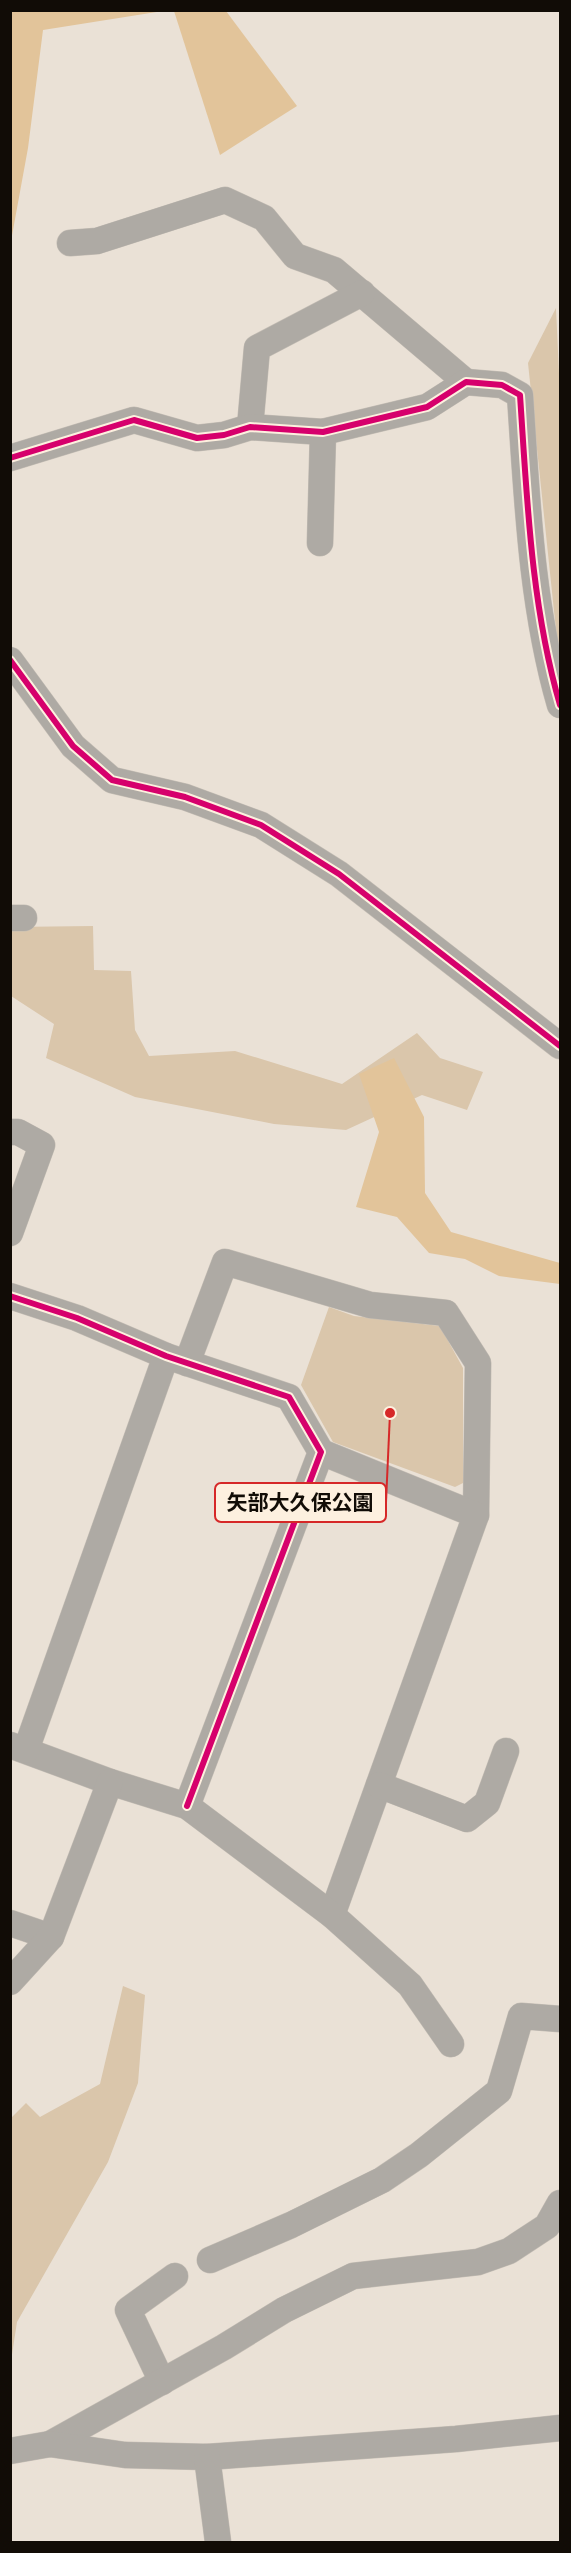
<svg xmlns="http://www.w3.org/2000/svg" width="571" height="2553" font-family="Merriweather,'Noto Sans JP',serif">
  <rect width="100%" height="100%" fill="#eae1d6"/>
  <g fill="#dac6ab">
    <path d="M556,308L560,395V668L528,363Z"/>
    <path d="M93,926L94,970L131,971L135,1030L149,1056L235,1051L342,1084L417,1033L440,1058L483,1072L467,1110L422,1095L346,1130L274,1124L135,1097L46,1058L54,1024L11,996V927Z"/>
    <path d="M329,1307L354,1316L440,1326L463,1368V1483L455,1487L333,1442L301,1385Z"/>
    <path d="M123,1986L145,1995L138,2083L108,2162L17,2322L11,2361V2118L26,2103L40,2117L100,2084Z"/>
  </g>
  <g fill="#e2c49a">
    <path d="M11,10L163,11L43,30L28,148L11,241Z"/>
    <path d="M174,11H226L297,106L220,155Z"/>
    <path d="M394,1058L424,1117L425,1193L451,1232L560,1263V1284L499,1276L465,1259L429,1253L397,1217L356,1207L379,1132L359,1074Z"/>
  </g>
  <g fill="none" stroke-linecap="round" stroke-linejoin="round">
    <defs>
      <g id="street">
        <path d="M70,243L97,241L225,200L264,218L295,256L334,270L466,382"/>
        <path d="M250,427L257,348L362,293"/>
        <path d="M10,458L134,420L197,438L224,435L250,427L323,432L427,407L466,382L502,385L520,395C527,498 531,605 560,705"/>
        <path d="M320,543L323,432"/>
        <path d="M10,660L73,746L112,780L185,797L261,825L339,874L560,1046"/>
        <path d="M10,918H24"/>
        <path d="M10,1132H18L42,1145L10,1233"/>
        <path d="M10,1296L77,1318L166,1356L289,1397L321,1452L187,1806"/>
        <path d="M187,1363L225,1262L370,1305L446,1313L478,1363L476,1515"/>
        <path d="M321,1452L476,1515L332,1915"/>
        <path d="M10,1745L110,1782L187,1806L332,1915L410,1985L451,2044"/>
        <path d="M26,1750L166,1356"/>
        <path d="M379,1785L467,1819L487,1803L506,1751"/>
        <path d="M10,1923L51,1937"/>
        <path d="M10,1982L51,1937L110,1782"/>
        <path d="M210,2260L291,2225L382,2180L419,2155L499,2091L521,2016L560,2019"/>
        <path d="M162,2382L128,2310L175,2276"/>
        <path d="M50,2444L224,2347L284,2310L353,2276L478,2262L509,2251L547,2226L560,2203"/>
        <path d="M10,2451L50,2444L125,2455L207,2457L456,2439L560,2428"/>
        <path d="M207,2457L218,2542"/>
      </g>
    </defs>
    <use href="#street" stroke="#c6bfb6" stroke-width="27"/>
    <use href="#street" stroke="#aeaaa4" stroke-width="26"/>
    <defs>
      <g id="cycleway">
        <path d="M10,458L134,420L197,438L224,435L250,427L323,432L427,407L466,382L502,385L520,395C527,498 531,605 560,705"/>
        <path d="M10,660L73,746L112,780L185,797L261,825L339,874L560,1046"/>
        <path d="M10,1296L77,1318L166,1356L289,1397L321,1452L187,1806"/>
      </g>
    </defs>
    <use href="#cycleway" stroke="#fdf0df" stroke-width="10"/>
    <use href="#cycleway" stroke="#d6006c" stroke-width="6"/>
  </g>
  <path fill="none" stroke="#d62828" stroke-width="2" d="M390 1413L386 1502"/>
  <circle fill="#d62828" stroke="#fdf0df" stroke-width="2" cx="390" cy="1413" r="6"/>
  <rect fill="#fdf0df" stroke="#d62828" stroke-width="2" x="215" y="1483" width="171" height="39" rx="6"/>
  <g font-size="21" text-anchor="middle" font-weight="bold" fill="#110c06">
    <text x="300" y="1510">矢部大久保公園</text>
  </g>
  <rect width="571" height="2553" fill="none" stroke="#110c06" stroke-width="24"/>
</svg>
